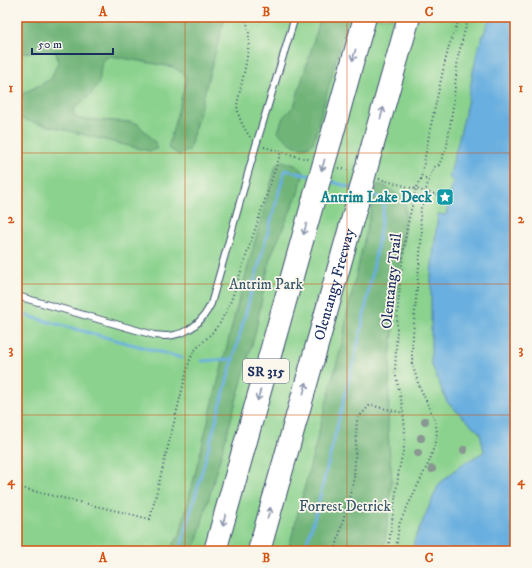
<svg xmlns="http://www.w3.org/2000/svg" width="532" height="568" font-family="'IM FELL DW Pica',serif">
  <rect width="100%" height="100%" fill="#fbf7ec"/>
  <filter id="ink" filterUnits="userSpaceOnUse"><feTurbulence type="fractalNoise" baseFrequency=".025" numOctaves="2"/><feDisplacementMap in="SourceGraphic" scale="8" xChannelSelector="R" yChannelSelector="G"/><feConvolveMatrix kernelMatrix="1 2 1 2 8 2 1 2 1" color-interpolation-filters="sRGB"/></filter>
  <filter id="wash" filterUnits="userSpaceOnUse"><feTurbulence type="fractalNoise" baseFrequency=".012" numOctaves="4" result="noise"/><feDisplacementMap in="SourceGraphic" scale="16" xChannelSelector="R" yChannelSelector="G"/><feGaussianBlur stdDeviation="0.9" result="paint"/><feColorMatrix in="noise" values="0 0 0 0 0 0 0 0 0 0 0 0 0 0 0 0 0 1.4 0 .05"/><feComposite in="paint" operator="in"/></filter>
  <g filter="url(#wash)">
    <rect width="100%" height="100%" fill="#ece3c2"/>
    <rect fill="#8ad28d" stroke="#528076" x="17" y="17" width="498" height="534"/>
    <g fill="#6fb478" stroke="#45726b">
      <path d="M17,17H225L189,150L179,155L168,148L186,81L185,75L173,67L111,56L104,59C98,68 102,79 97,86C92,97 80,102 73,111L75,117L80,119L131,122L138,124L155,142L157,149L149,151L17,118V104L20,103L22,94L51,79L58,62L56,52L46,50L17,54Z"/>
      <path d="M321,17H348L313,143C311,144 310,146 307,147C296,150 285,139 278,132L283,117L294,106Z"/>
      <path d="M282,161L295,165L304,172L299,191L270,258L255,334L194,551H169L180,534L235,314L276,165Z"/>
      <path d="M377,185H383L401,197L405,205L406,218L397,290L390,363L388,432L392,480L384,551H288L342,343L344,335L346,318Z"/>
    </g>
    <path fill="#69afdf" stroke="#426f9e" d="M490,17H515V551H413L414,541L439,484L461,465L484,452L480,433L447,402L431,363V274L438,214L446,215L453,181L449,178L464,118L477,52Z"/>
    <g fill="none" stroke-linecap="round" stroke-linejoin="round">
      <g stroke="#69afdf" stroke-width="3">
        <path d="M326,180L353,188"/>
        <path d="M24,315L182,358"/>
        <path d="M202,361L233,359L285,170L311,176"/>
        <path d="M180,551L233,359"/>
        <path d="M304,551L315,516L361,331L377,248L384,205L377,196L368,193"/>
      </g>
    </g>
  </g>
  <g filter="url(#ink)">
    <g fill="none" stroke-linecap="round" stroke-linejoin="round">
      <defs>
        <path id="lane" d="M17,296L154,335C158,335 162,336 166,336C189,335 202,322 211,304L256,145L295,17"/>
        <g id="highway">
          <path d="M331,139L365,17"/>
          <path d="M371,151L409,17"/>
          <path d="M215,551L316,191"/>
          <path id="s1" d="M259,551L357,203"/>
        </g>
      </defs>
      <use href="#lane" stroke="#3a4a6d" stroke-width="8"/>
      <use href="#highway" stroke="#3a4a6d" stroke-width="24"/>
      <g stroke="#3a4a6d" stroke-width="2" stroke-dasharray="1 3" stroke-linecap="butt">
        <path d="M244,17C247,22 249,29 249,35C249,57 241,84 237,105C238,117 243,127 250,137"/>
        <path d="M264,147L310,160"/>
        <path d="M339,168L350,171"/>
        <path d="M379,179L445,197"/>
        <path d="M421,179H429"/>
        <path d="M17,487L150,519L189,362L194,351L211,334L220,323L231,301L281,152"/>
        <path d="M335,551L354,479L357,419L370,405L403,413"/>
        <path d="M388,551L399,470L404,447L405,428L402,404L395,372L398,306L403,256L407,227L416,189L421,179L430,130L444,66L449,46L460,17"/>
        <path d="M396,551L398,532L400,522L430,460L434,446L437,433L436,424L433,416L418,383L412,363V351L414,322L421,243L422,230L420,221L421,208L429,179L434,167L439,165L447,146L453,106L458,57L463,37L469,17"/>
      </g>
      <use href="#lane" stroke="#fff" stroke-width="6"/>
      <use href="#highway" stroke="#fff" stroke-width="22"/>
      <defs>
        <g id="highway-bridge">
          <path d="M316,191L331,139"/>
          <path d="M357,203L371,151"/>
        </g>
      </defs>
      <use href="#highway-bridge" stroke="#3a4a6d" stroke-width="24" stroke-linecap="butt"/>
      <use href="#highway-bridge" stroke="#fff" stroke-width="22"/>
    </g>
    <g fill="#889792">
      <circle cx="425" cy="421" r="4"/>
      <circle cx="421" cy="438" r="4"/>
      <circle cx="464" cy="450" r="4"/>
      <circle cx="418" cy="453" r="4"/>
      <circle cx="432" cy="469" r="4"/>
    </g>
    <defs><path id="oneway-shaft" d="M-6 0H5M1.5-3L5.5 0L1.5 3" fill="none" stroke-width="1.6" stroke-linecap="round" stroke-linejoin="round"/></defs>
    <g stroke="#8d97ae">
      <use href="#oneway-shaft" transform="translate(354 55) rotate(106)"/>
      <use href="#oneway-shaft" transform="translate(382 113) rotate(-74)"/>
      <use href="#oneway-shaft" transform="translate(323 165) rotate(106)"/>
      <use href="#oneway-shaft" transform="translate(305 229) rotate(106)"/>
      <use href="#oneway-shaft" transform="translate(305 388) rotate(-74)"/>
      <use href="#oneway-shaft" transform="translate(259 395) rotate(106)"/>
      <use href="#oneway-shaft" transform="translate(269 513) rotate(-74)"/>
      <use href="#oneway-shaft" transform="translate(224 520) rotate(106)"/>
    </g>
  </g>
  <path fill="none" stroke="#d45514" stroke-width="1" stroke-opacity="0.55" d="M185,17V551M347,17V551M17,153H515M17,284H515M17,415H515"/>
  <defs>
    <symbol id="sight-square" viewBox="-11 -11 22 22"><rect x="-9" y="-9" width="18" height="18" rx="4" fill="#0f9aa8" stroke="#fbf7ec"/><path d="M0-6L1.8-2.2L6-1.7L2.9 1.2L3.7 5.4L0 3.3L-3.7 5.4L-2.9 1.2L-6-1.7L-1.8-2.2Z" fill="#fff"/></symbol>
  </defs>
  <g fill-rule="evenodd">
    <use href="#sight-square" x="435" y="187" width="20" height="20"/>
  </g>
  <g text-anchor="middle" stroke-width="3.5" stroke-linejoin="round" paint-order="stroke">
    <rect fill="#fbf7ec" stroke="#5e6b89" stroke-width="1" x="243" y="359" width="46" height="24" rx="3"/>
    <g font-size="14" font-weight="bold" fill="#1b2f5e">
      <text x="266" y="376">SR 315</text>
    </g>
    <g font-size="15" font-weight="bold" fill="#0d838f" stroke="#fbf7ec" text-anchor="end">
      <text x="432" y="202">Antrim Lake Deck</text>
    </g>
    <g font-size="15" fill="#1b2f5e" stroke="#fbf7ec">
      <text transform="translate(391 281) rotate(-84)" y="5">Olentangy Trail</text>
      <text dy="5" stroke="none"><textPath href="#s1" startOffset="277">Olentangy Freeway</textPath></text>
    </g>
    <g font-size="15" fill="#37586a" stroke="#fbf7ec">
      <text x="266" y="289">Antrim Park</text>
      <text x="345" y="511">Forrest Detrick</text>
    </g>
  </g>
  <rect width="532" height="568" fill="none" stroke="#fbf7ec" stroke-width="44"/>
  <path d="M32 48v6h81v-6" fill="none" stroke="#1b2f5e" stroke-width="2"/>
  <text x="38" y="48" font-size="12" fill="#1b2f5e" stroke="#fbf7ec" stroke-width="3" paint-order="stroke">50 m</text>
  <rect x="22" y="22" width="488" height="524" fill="none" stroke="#d45514" stroke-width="1.5"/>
  <g font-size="13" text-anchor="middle" font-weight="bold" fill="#d45514">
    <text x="103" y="16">A</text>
    <text x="266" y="16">B</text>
    <text x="429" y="16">C</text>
    <text x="11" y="92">1</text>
    <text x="521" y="92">1</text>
    <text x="11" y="223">2</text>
    <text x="521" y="223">2</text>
    <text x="11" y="354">3</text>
    <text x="521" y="354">3</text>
    <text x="11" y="485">4</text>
    <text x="521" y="485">4</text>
    <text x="103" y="562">A</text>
    <text x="266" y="562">B</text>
    <text x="429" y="562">C</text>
  </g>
</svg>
